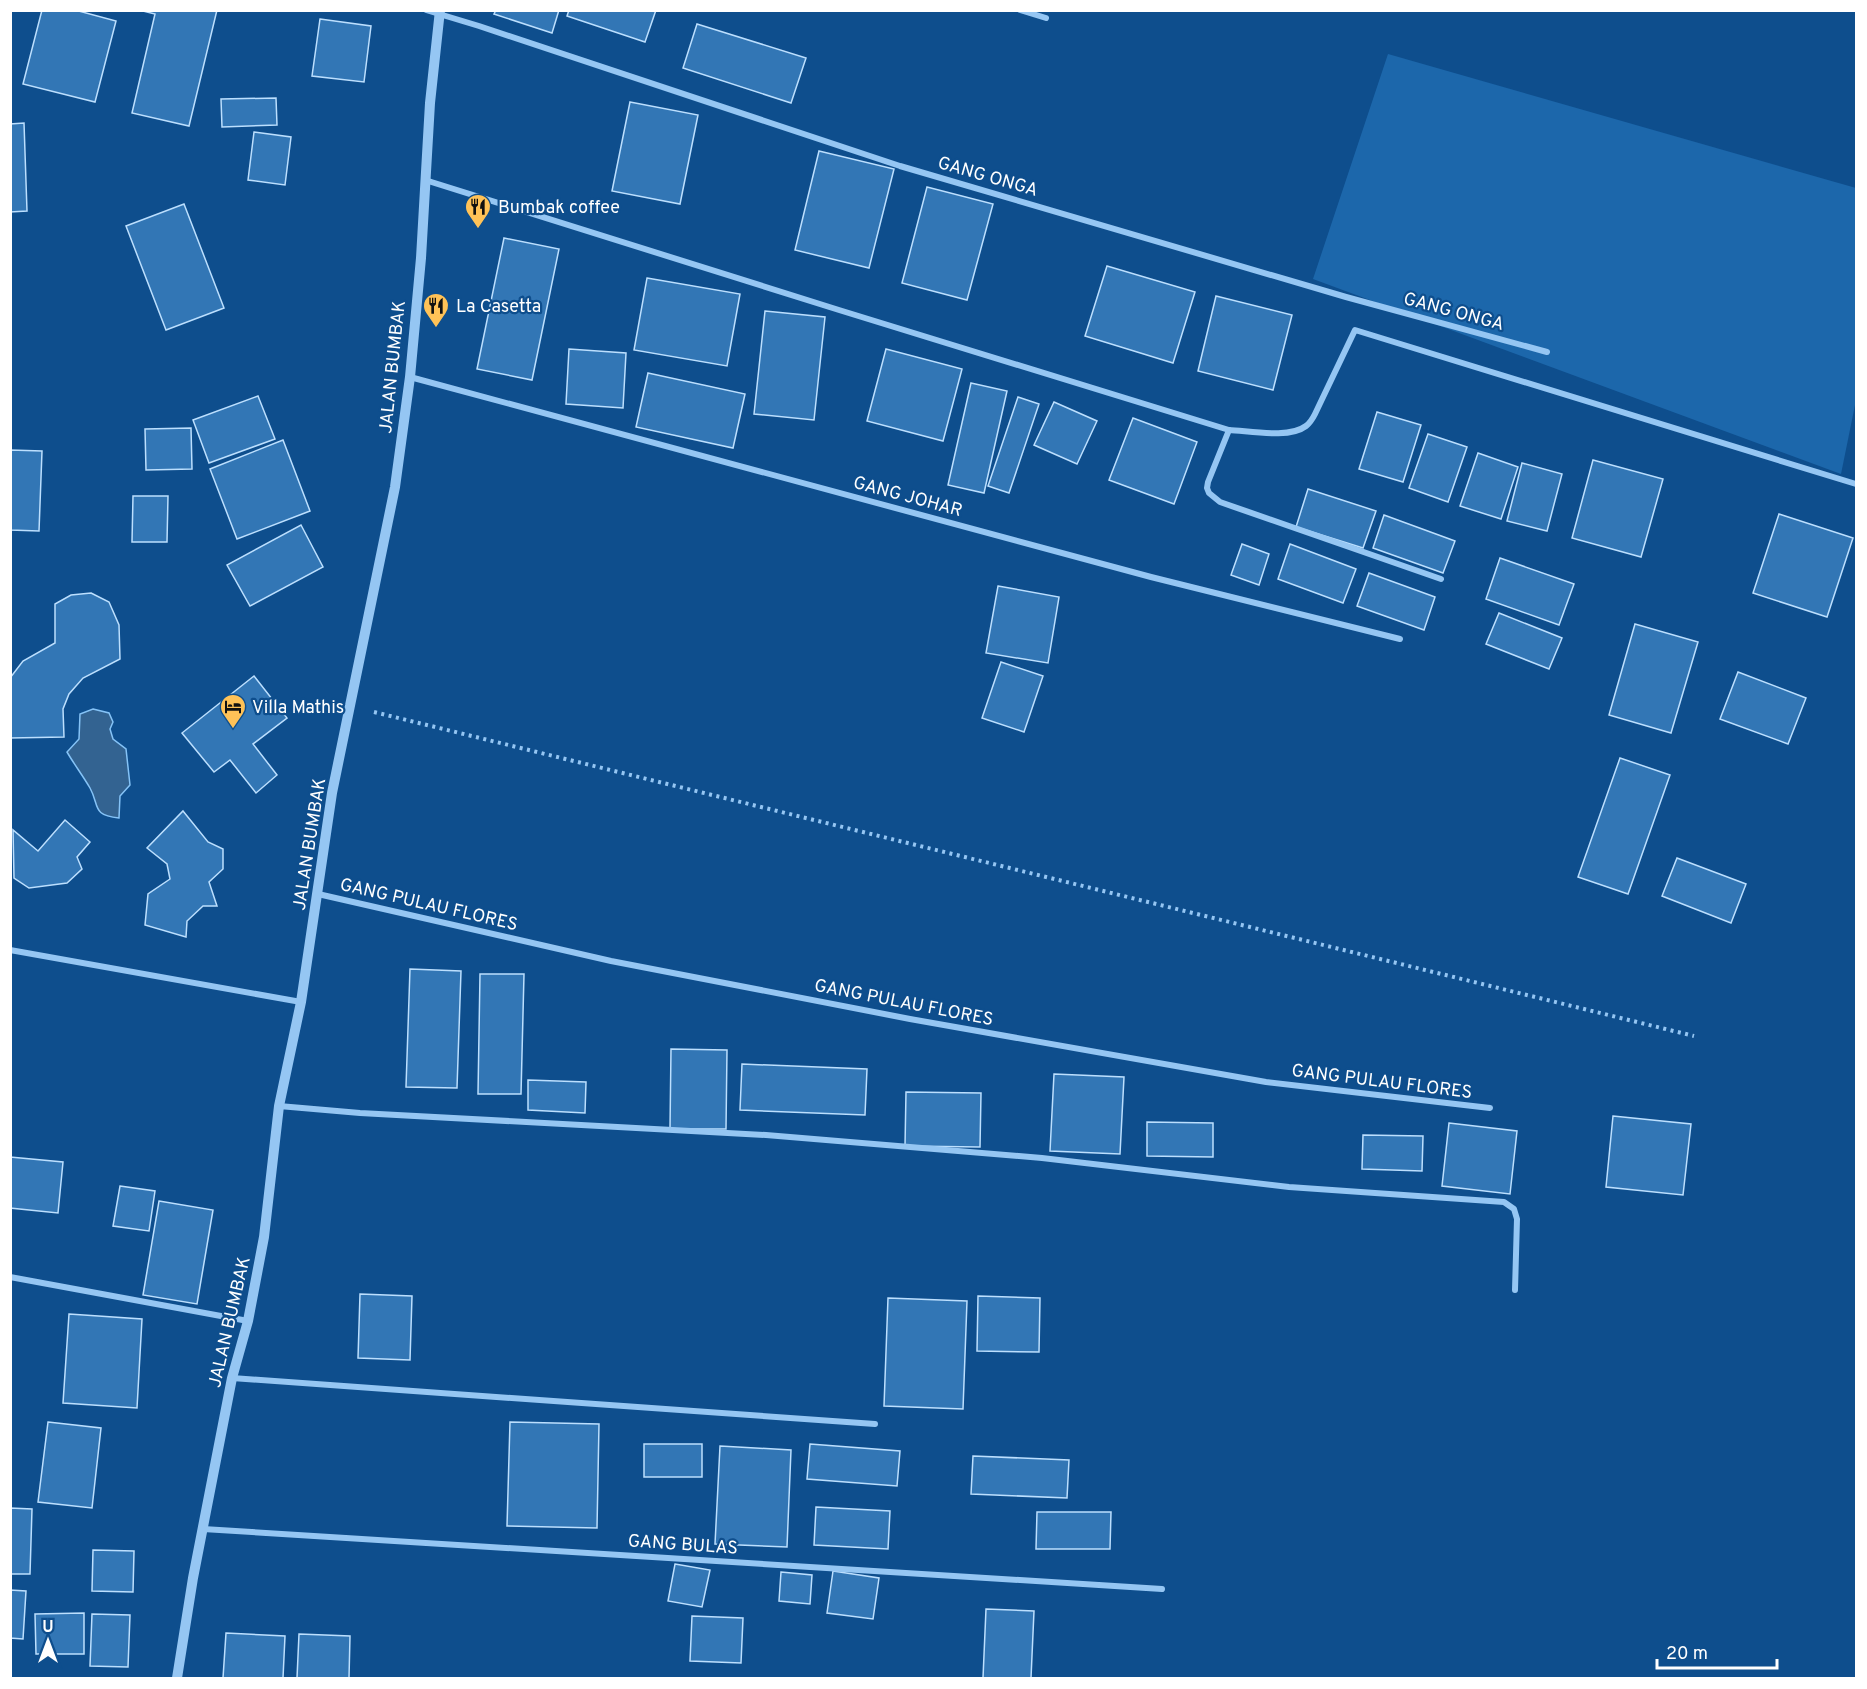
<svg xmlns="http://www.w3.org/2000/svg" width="1867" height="1689" font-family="Overpass,sans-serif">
  <rect width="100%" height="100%" fill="#0e4e8d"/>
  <path fill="#1c67ab" d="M1388,54L1856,188V400L1841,474L1313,279Z"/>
  <path fill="#336391" stroke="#85c3f7" stroke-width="1.5" d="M93,709L109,713L113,722L110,729L113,739L126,749L130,785L120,796L119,818C91,815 100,806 90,788C83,776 74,764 67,752L79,739L80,714Z"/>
  <g fill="#3276b5" stroke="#bcdffe" stroke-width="1.5">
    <path d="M42,10H75L116,21L95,102L23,84Z"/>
    <path d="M139,10H217L189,126L132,113L155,14Z"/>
    <path d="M496,10H559L552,33L494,14Z"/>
    <path d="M569,10H656L645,42L567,16Z"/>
    <path d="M320,19L371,26L364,82L312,76Z"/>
    <path d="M697,24L806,58L791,103L683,68Z"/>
    <path d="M276,98L277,125L222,127L221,99Z"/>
    <path d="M630,102L698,115L680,204L612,191Z"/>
    <path d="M24,123L27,211L10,212V124Z"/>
    <path d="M254,132L291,137L285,185L248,180Z"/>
    <path d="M819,151L894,169L869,268L795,250Z"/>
    <path d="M927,187L993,204L967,300L902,283Z"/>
    <path d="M184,204L224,308L166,330L126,226Z"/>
    <path d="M504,238L559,249L532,380L477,369Z"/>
    <path d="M1107,266L1195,292L1173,363L1085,336Z"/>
    <path d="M647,278L740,294L727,366L634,350Z"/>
    <path d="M1216,296L1292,315L1273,390L1198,371Z"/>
    <path d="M765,311L825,317L814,420L754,414Z"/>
    <path d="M569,349L626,353L623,408L566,404Z"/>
    <path d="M886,349L962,369L943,441L867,421Z"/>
    <path d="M648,373L745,394L733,448L636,427Z"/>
    <path d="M971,383L1007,391L984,493L948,485Z"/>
    <path d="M258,396L275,439L209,463L193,420Z"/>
    <path d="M1018,397L1039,404L1009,493L988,486Z"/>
    <path d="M1054,402L1097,421L1077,464L1034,445Z"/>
    <path d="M1377,412L1421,425L1403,482L1359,469Z"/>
    <path d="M1133,418L1197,442L1174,504L1109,480Z"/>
    <path d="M191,428L192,469L146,470L145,429Z"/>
    <path d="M1428,434L1467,447L1448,502L1409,488Z"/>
    <path d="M283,440L310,511L237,539L210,469Z"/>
    <path d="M10,450L42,451L39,531L10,530Z"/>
    <path d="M1478,453L1518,467L1501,519L1460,506Z"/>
    <path d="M1593,460L1663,479L1641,557L1572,538Z"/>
    <path d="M1522,463L1562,474L1547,531L1507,521Z"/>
    <path d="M1308,489L1376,511L1363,548L1296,527Z"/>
    <path d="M133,496H168L167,542H132Z"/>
    <path d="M1779,514L1853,538L1827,617L1753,593Z"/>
    <path d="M1384,515L1455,541L1443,573L1373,548Z"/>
    <path d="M301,525L323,567L250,606L227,565Z"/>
    <path d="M1242,544L1269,554L1259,585L1231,575Z"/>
    <path d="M1290,544L1356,569L1343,603L1278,579Z"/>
    <path d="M1500,558L1574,584L1559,625L1486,599Z"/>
    <path d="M1369,573L1435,597L1424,630L1357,606Z"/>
    <path d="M998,586L1059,597L1048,663L986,653Z"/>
    <path d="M91,593L109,602L119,625L120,659L83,678L69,694L63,709L64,737L10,738V678L23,661L55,643V604L71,595Z"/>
    <path d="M1499,613L1562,638L1549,669L1486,644Z"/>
    <path d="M1635,624L1698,642L1671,733L1609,715Z"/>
    <path d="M1001,662L1043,676L1024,732L982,718Z"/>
    <path d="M1738,672L1806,698L1788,744L1720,719Z"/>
    <path d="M254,676L287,718L253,744L277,775L256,793L230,760L214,772L182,733Z"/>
    <path d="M1620,758L1670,775L1628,894L1578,877Z"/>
    <path d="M183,811L208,842L223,849V869L209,882L217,906H203L187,921L186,937L145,925L148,894L170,879L167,864L147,848Z"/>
    <path d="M65,820L90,842L77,857L82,869L67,883L29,888L14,878L13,830L38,851Z"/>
    <path d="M1677,858L1746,884L1731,923L1662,896Z"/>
    <path d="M410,969L461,971L457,1088L406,1087Z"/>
    <path d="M480,974H524L521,1094H478Z"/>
    <path d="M671,1049L727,1050L726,1129H670Z"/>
    <path d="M742,1064L867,1069L865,1115L740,1110Z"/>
    <path d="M1054,1074L1124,1077L1120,1154L1050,1151Z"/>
    <path d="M528,1080L586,1082L585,1113L528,1110Z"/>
    <path d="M906,1092L981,1093L980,1147L905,1146Z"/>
    <path d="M1613,1116L1691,1124L1683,1195L1606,1187Z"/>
    <path d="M1147,1122L1213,1123V1157L1147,1156Z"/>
    <path d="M1449,1123L1517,1131L1510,1194L1442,1186Z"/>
    <path d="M1363,1135L1423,1136L1422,1171L1362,1169Z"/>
    <path d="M10,1157L63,1162L58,1213L10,1208Z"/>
    <path d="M120,1186L155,1191L149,1231L113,1226Z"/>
    <path d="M159,1201L213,1210L197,1304L143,1295Z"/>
    <path d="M360,1294L412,1296L410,1360L358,1358Z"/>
    <path d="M978,1296L1040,1298L1039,1352L977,1351Z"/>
    <path d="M888,1298L967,1301L963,1409L884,1406Z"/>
    <path d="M69,1314L142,1319L137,1408L63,1403Z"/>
    <path d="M48,1422L101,1428L92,1508L38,1502Z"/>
    <path d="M510,1422L599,1424L597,1528L507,1526Z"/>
    <rect x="644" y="1444" width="58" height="33"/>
    <path d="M810,1444L900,1451L897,1486L807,1479Z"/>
    <path d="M720,1446L791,1450L787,1547L715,1544Z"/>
    <path d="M973,1456L1069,1460L1067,1498L971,1494Z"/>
    <path d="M816,1507L890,1511L888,1549L814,1545Z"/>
    <path d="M10,1508L32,1509L30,1574H10Z"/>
    <path d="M1037,1512H1111L1110,1549H1036Z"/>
    <path d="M93,1550L134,1551L133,1592L92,1591Z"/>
    <path d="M675,1564L710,1570L702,1607L668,1601Z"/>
    <path d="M833,1571L879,1578L873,1619L827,1613Z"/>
    <path d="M781,1572L812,1575L810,1604L779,1601Z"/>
    <path d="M10,1590L26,1591L23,1639L10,1638Z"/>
    <path d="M986,1609L1034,1611L1031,1678H983Z"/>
    <path d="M84,1613V1654H36L35,1614Z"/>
    <path d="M92,1614L130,1615L128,1667L90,1666Z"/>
    <path d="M692,1616L743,1618L741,1663L690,1661Z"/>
    <path d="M226,1633L285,1636L283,1678H223Z"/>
    <path d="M299,1634L350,1636L349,1678H297Z"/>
  </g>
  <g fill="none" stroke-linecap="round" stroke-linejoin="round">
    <path stroke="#95c6f3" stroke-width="4" stroke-dasharray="3 4.5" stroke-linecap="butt" d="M374,712L1694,1036"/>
    <g stroke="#95c6f3" stroke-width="6">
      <path d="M426,10L479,26L900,166L1346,297L1547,352"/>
      <path d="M1020,10L1046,18"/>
      <path d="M425,180L839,310L1229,430C1250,431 1289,439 1306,426C1310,423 1313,418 1315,414L1355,330L1856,484"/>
      <path d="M410,377L1151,577L1400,639"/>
      <path d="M1229,430L1208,482L1207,488L1209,493L1220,502L1441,579"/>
      <path d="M318,894L611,961L910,1019L1266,1082L1490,1108"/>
      <path d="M10,950L301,1002"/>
      <path d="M279,1106L360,1113L766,1135L1042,1158L1289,1187L1504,1202L1514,1209L1517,1219L1515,1290"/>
      <path d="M10,1277L248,1321"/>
      <path d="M232,1378L875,1424"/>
      <path d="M203,1529L1162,1589"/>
    </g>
    <path stroke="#95c6f3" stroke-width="10" d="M177,1678L193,1578L232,1378L248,1321L264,1237L279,1106L301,1002L332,793L395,487L410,377L421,258L430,103L440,10"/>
  </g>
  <defs>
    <symbol id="restaurant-pin" viewBox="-11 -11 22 30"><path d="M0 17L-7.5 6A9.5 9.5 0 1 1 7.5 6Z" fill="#ffc257" stroke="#0e4e8d"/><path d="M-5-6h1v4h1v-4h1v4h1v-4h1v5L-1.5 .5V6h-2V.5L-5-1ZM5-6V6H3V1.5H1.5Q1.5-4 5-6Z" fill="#111"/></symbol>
    <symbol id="hotel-pin" viewBox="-11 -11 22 30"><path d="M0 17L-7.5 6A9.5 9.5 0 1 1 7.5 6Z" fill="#ffc257" stroke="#0e4e8d"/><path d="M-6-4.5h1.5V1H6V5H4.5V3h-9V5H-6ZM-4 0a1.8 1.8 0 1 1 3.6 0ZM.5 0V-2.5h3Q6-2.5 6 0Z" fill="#111"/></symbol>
  </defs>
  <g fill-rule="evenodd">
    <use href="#restaurant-pin" x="463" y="192" width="30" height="40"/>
    <use href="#restaurant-pin" x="421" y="291" width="30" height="40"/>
    <use href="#hotel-pin" x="218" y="692" width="30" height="40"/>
  </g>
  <g text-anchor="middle" stroke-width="4.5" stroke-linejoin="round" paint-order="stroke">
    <g font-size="18" fill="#fff" stroke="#0e4e8d">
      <text transform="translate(988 176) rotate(16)" y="6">GANG ONGA</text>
      <text transform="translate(1454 311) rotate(15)" y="6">GANG ONGA</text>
      <text transform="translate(392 367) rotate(-84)" y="6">JALAN BUMBAK</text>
      <text transform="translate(908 496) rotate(15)" y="6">GANG JOHAR</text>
      <text transform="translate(309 844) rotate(-81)" y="6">JALAN BUMBAK</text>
      <text transform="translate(429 904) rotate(13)" y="6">GANG PULAU FLORES</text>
      <text transform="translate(904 1002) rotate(11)" y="6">GANG PULAU FLORES</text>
      <text transform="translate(1382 1081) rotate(7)" y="6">GANG PULAU FLORES</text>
      <text transform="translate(229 1322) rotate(-77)" y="6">JALAN BUMBAK</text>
      <text transform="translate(683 1544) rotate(4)" y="6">GANG BULAS</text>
    </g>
    <g font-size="18" fill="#fff" stroke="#0e4e8d" text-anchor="start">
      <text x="498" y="213">Bumbak coffee</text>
      <text x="456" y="312">La Casetta</text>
      <text x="252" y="713">Villa Mathis</text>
    </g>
  </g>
  <rect width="1867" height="1689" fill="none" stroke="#ffffff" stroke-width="24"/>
  <g transform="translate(48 1641)" stroke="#0e4e8d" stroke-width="4.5" paint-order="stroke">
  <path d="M0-4.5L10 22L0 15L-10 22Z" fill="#ffffff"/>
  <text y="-9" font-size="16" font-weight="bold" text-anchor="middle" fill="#ffffff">U</text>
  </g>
  <path d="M1657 1659v9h120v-9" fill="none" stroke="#ffffff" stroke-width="3"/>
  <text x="1666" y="1659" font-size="18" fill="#ffffff" stroke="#0e4e8d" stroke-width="4.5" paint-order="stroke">20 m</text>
</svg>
